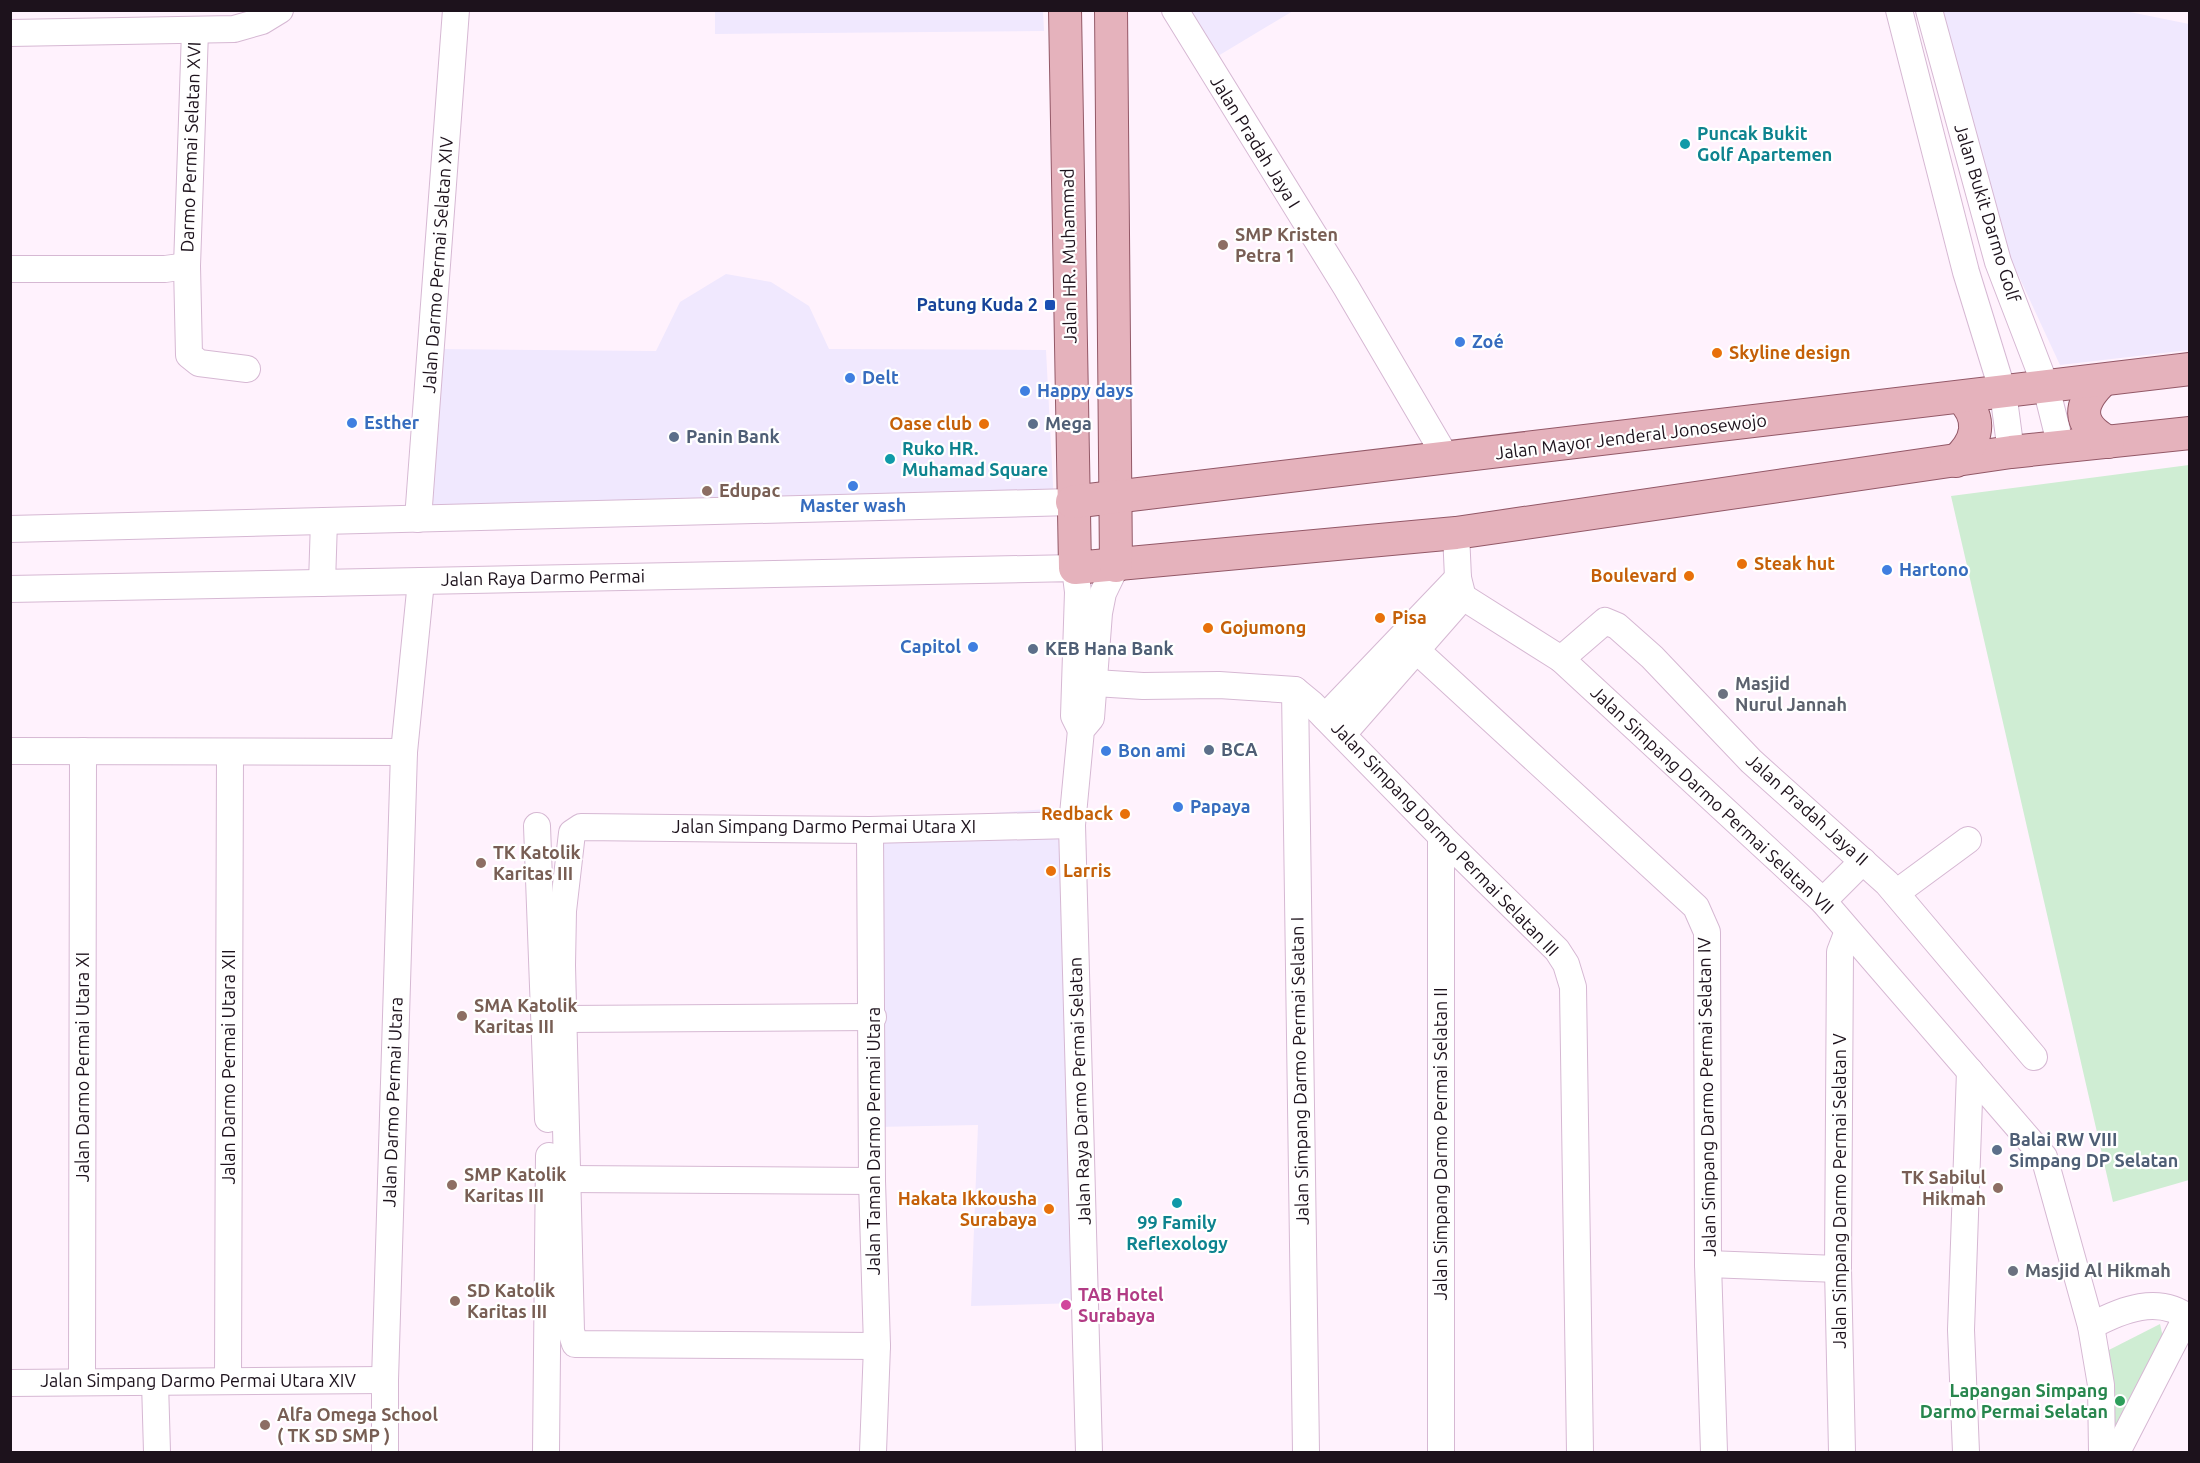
<svg xmlns="http://www.w3.org/2000/svg" width="2200" height="1463" font-family="Ubuntu,sans-serif">
  <rect width="100%" height="100%" fill="#fff2fd"/>
  <g fill="#f0e8fe">
    <path d="M715,11H1043L1044,31L715,34Z"/>
    <path d="M1189,11H1293L1218,56Z"/>
    <path d="M1931,11H2125L2189,24V350L2060,365L2002,240Z"/>
    <path d="M726,274L771,282L809,306L829,349L1046,350L1054,504L1043,517L430,521L436,349L656,351L680,302Z"/>
    <path d="M1062,808L1079,1303L971,1306L978,1125L875,1127L867,822Z"/>
  </g>
  <g fill="#cfedd3">
    <path d="M2189,465V1180L2113,1202L1951,496Z"/>
    <path d="M2160,1324L2164,1342L2110,1450L2103,1353Z"/>
  </g>
  <g fill="none" stroke-linecap="round" stroke-linejoin="round">
    <defs>
      <g id="minor">
        <path d="M1175,10L1346,287L1447,459"/>
        <path d="M1899,10L1966,272L2003,392L2011,452"/>
        <path d="M1929,10L1998,262L2046,387L2061,447"/>
        <path d="M195,31L187,266L189,355L199,363L247,369"/>
        <path d="M10,33L234,29L262,21L280,10"/>
        <path d="M10,269H165L187,266"/>
        <path d="M418,519L456,10"/>
        <path d="M10,529L1072,502"/>
        <path d="M1456,533L1458,578L1462,594"/>
        <path d="M322,583L324,521"/>
        <path d="M10,589L1075,568L1078,592L1074,716L1081,730"/>
        <path d="M1463,597L1561,659L1823,901L2044,1157L2091,1326L2101,1385L2102,1452"/>
        <path d="M1402,637L1696,907L1707,932L1708,1264L1714,1452"/>
        <path d="M1561,659L1605,621L1617,626L1652,657L1751,761L1887,883L2034,1057"/>
        <path d="M1095,683L1143,686L1219,685L1295,690L1312,704L1441,836L1557,950L1566,964L1573,987L1580,1452"/>
        <path d="M1295,690L1306,1452"/>
        <path d="M1325,717L1458,578"/>
        <path d="M1343,734L1463,597"/>
        <path d="M10,751L404,752"/>
        <path d="M537,826L548,1119"/>
        <path d="M870,830L872,1181L877,1346L873,1452"/>
        <path d="M1441,836V1452"/>
        <path d="M1896,893L1968,840"/>
        <path d="M1823,901L1863,861"/>
        <path d="M564,1019L873,1017"/>
        <path d="M567,1179L872,1181"/>
        <path d="M1708,1264L1838,1269"/>
        <path d="M2091,1326C2121,1310 2159,1294 2190,1319"/>
        <path d="M877,1346L575,1344L571,1331L562,965L563,911L572,833L581,827L870,830L1072,825"/>
        <path d="M228,1381L230,753"/>
        <path d="M82,1382L83,751"/>
        <path d="M155,1382L157,1452"/>
        <path d="M10,1383L385,1380"/>
        <path d="M385,1452V1380L404,752L421,581"/>
        <path d="M546,1452L549,1156"/>
        <path d="M1089,1452L1072,825L1081,730L1091,718L1099,613L1103,593L1116,566"/>
        <path d="M1842,1452L1838,1269L1840,952L1848,931"/>
        <path d="M1966,1452L1961,1330L1970,1071"/>
        <path d="M2117,1452L2187,1316"/>
      </g>
      <g id="major">
        <path d="M1065,10L1075,568L1456,533L2011,452L2190,433"/>
        <path d="M1111,10L1116,566"/>
        <path d="M2103,380C2078,404 2076,424 2108,442"/>
        <path d="M1956,461C1978,441 1983,419 1961,397"/>
        <path d="M1072,502L2190,369"/>
      </g>
    </defs>
    <use href="#minor" stroke="#d6b8d3" stroke-width="28"/>
    <use href="#major" stroke="#935867" stroke-width="34"/>
    <use href="#minor" stroke="#fff" stroke-width="26"/>
    <use href="#major" stroke="#e5b2bc" stroke-width="32"/>
  </g>
  <g fill="#0f9aa8" stroke="#fff" stroke-width="2">
    <circle cx="1685" cy="144" r="6"/>
    <circle cx="890" cy="459" r="6"/>
    <circle cx="1177" cy="1203" r="6"/>
  </g>
  <g fill="#8d6e63" stroke="#fff" stroke-width="2">
    <circle cx="1223" cy="245" r="6"/>
    <circle cx="707" cy="491" r="6"/>
    <circle cx="481" cy="863" r="6"/>
    <circle cx="462" cy="1016" r="6"/>
    <circle cx="452" cy="1185" r="6"/>
    <circle cx="1998" cy="1188" r="6"/>
    <circle cx="455" cy="1301" r="6"/>
    <circle cx="265" cy="1425" r="6"/>
  </g>
  <rect fill="#1a4fb4" stroke="#fff" stroke-width="2" x="1044" y="299" width="12" height="12" rx="3"/>
  <g fill="#3f7fe0" stroke="#fff" stroke-width="2">
    <circle cx="1460" cy="342" r="6"/>
    <circle cx="850" cy="378" r="6"/>
    <circle cx="1025" cy="391" r="6"/>
    <circle cx="352" cy="423" r="6"/>
    <circle cx="853" cy="486" r="6"/>
    <circle cx="1887" cy="570" r="6"/>
    <circle cx="973" cy="647" r="6"/>
    <circle cx="1106" cy="751" r="6"/>
    <circle cx="1178" cy="807" r="6"/>
  </g>
  <g fill="#e8710a" stroke="#fff" stroke-width="2">
    <circle cx="1717" cy="353" r="6"/>
    <circle cx="984" cy="424" r="6"/>
    <circle cx="1742" cy="564" r="6"/>
    <circle cx="1689" cy="576" r="6"/>
    <circle cx="1380" cy="618" r="6"/>
    <circle cx="1208" cy="628" r="6"/>
    <circle cx="1125" cy="814" r="6"/>
    <circle cx="1051" cy="871" r="6"/>
    <circle cx="1049" cy="1209" r="6"/>
  </g>
  <g fill="#5c6f8a" stroke="#fff" stroke-width="2">
    <circle cx="1033" cy="424" r="6"/>
    <circle cx="674" cy="437" r="6"/>
    <circle cx="1033" cy="649" r="6"/>
    <circle cx="1209" cy="750" r="6"/>
    <circle cx="1997" cy="1150" r="6"/>
  </g>
  <g fill="#6b7280" stroke="#fff" stroke-width="2">
    <circle cx="1723" cy="694" r="6"/>
    <circle cx="2013" cy="1271" r="6"/>
  </g>
  <circle fill="#d1479c" stroke="#fff" stroke-width="2" cx="1066" cy="1305" r="6"/>
  <circle fill="#2e9e5b" stroke="#fff" stroke-width="2" cx="2120" cy="1401" r="6"/>
  <g text-anchor="middle" stroke-width="4.5" stroke-linejoin="round" paint-order="stroke">
    <g font-size="18" font-weight="bold" fill="#0d838f" stroke="#fff" text-anchor="start">
      <text x="1697" y="140">Puncak Bukit<tspan x="1697" dy="21">Golf Apartemen</tspan></text>
      <text x="902" y="455">Ruko HR.<tspan x="902" dy="21">Muhamad Square</tspan></text>
      <text x="1177" y="1229" text-anchor="middle">99 Family<tspan x="1177" dy="21">Reflexology</tspan></text>
    </g>
    <g font-size="18" fill="#1d121c" stroke="#fff">
      <text transform="translate(1255 142) rotate(58)" y="6">Jalan Pradah Jaya I</text>
      <text transform="translate(191 147) rotate(-88)" y="6">Darmo Permai Selatan XVI</text>
      <text transform="translate(1987 213) rotate(73)" y="6">Jalan Bukit Darmo Golf</text>
      <text transform="translate(1069 256) rotate(-91)" y="6">Jalan HR. Muhammad</text>
      <text transform="translate(438 265) rotate(-86)" y="6">Jalan Darmo Permai Selatan XIV</text>
      <text transform="translate(1631 437) rotate(-7)" y="6">Jalan Mayor Jenderal Jonosewojo</text>
      <text transform="translate(543 578) rotate(-1)" y="6">Jalan Raya Darmo Permai</text>
      <text transform="translate(1712 800) rotate(43)" y="6">Jalan Simpang Darmo Permai Selatan VII</text>
      <text transform="translate(1807 810) rotate(42)" y="6">Jalan Pradah Jaya II</text>
      <text x="824" y="833">Jalan Simpang Darmo Permai Utara XI</text>
      <text transform="translate(1445 839) rotate(46)" y="6">Jalan Simpang Darmo Permai Selatan III</text>
      <text transform="translate(83 1067) rotate(-90)" y="6">Jalan Darmo Permai Utara XI</text>
      <text transform="translate(229 1067) rotate(-90)" y="6">Jalan Darmo Permai Utara XII</text>
      <text transform="translate(1300 1071) rotate(-91)" y="6">Jalan Simpang Darmo Permai Selatan I</text>
      <text transform="translate(1080 1091) rotate(-92)" y="6">Jalan Raya Darmo Permai Selatan</text>
      <text transform="translate(1707 1097) rotate(-91)" y="6">Jalan Simpang Darmo Permai Selatan IV</text>
      <text transform="translate(393 1102) rotate(-88)" y="6">Jalan Darmo Permai Utara</text>
      <text transform="translate(874 1141) rotate(-90)" y="6">Jalan Taman Darmo Permai Utara</text>
      <text transform="translate(1441 1144) rotate(-90)" y="6">Jalan Simpang Darmo Permai Selatan II</text>
      <text transform="translate(1840 1191) rotate(-90)" y="6">Jalan Simpang Darmo Permai Selatan V</text>
      <text x="198" y="1387">Jalan Simpang Darmo Permai Utara XIV</text>
    </g>
    <g font-size="18" font-weight="bold" fill="#785e54" stroke="#fff" text-anchor="start">
      <text x="1235" y="241">SMP Kristen<tspan x="1235" dy="21">Petra 1</tspan></text>
      <text x="719" y="497">Edupac</text>
      <text x="493" y="859">TK Katolik<tspan x="493" dy="21">Karitas III</tspan></text>
      <text x="474" y="1012">SMA Katolik<tspan x="474" dy="21">Karitas III</tspan></text>
      <text x="464" y="1181">SMP Katolik<tspan x="464" dy="21">Karitas III</tspan></text>
      <text x="1986" y="1184" text-anchor="end">TK Sabilul<tspan x="1986" dy="21">Hikmah</tspan></text>
      <text x="467" y="1297">SD Katolik<tspan x="467" dy="21">Karitas III</tspan></text>
      <text x="277" y="1421">Alfa Omega School<tspan x="277" dy="21">( TK SD SMP )</tspan></text>
    </g>
    <g font-size="18" font-weight="bold" fill="#164399" stroke="#fff" text-anchor="end">
      <text x="1038" y="311">Patung Kuda 2</text>
    </g>
    <g font-size="18" font-weight="bold" fill="#366cbe" stroke="#fff" text-anchor="start">
      <text x="1472" y="348">Zoé</text>
      <text x="862" y="384">Delt</text>
      <text x="1037" y="397">Happy days</text>
      <text x="364" y="429">Esther</text>
      <text x="853" y="512" text-anchor="middle">Master wash</text>
      <text x="1899" y="576">Hartono</text>
      <text x="961" y="653" text-anchor="end">Capitol</text>
      <text x="1118" y="757">Bon ami</text>
      <text x="1190" y="813">Papaya</text>
    </g>
    <g font-size="18" font-weight="bold" fill="#c56008" stroke="#fff" text-anchor="start">
      <text x="1729" y="359">Skyline design</text>
      <text x="972" y="430" text-anchor="end">Oase club</text>
      <text x="1754" y="570">Steak hut</text>
      <text x="1677" y="582" text-anchor="end">Boulevard</text>
      <text x="1392" y="624">Pisa</text>
      <text x="1220" y="634">Gojumong</text>
      <text x="1113" y="820" text-anchor="end">Redback</text>
      <text x="1063" y="877">Larris</text>
      <text x="1037" y="1205" text-anchor="end">Hakata Ikkousha<tspan x="1037" dy="21">Surabaya</tspan></text>
    </g>
    <g font-size="18" font-weight="bold" fill="#4e5e75" stroke="#fff" text-anchor="start">
      <text x="1045" y="430">Mega</text>
      <text x="686" y="443">Panin Bank</text>
      <text x="1045" y="655">KEB Hana Bank</text>
      <text x="1221" y="756">BCA</text>
      <text x="2009" y="1146">Balai RW VIII<tspan x="2009" dy="21">Simpang DP Selatan</tspan></text>
    </g>
    <g font-size="18" font-weight="bold" fill="#5b616d" stroke="#fff" text-anchor="start">
      <text x="1735" y="690">Masjid<tspan x="1735" dy="21">Nurul Jannah</tspan></text>
      <text x="2025" y="1277">Masjid Al Hikmah</text>
    </g>
    <g font-size="18" font-weight="bold" fill="#b23c85" stroke="#fff" text-anchor="start">
      <text x="1078" y="1301">TAB Hotel<tspan x="1078" dy="21">Surabaya</tspan></text>
    </g>
    <g font-size="18" font-weight="bold" fill="#27864d" stroke="#fff" text-anchor="end">
      <text x="2108" y="1397">Lapangan Simpang<tspan x="2108" dy="21">Darmo Permai Selatan</tspan></text>
    </g>
  </g>
  <rect width="2200" height="1463" fill="none" stroke="#1d121c" stroke-width="24"/>
</svg>
